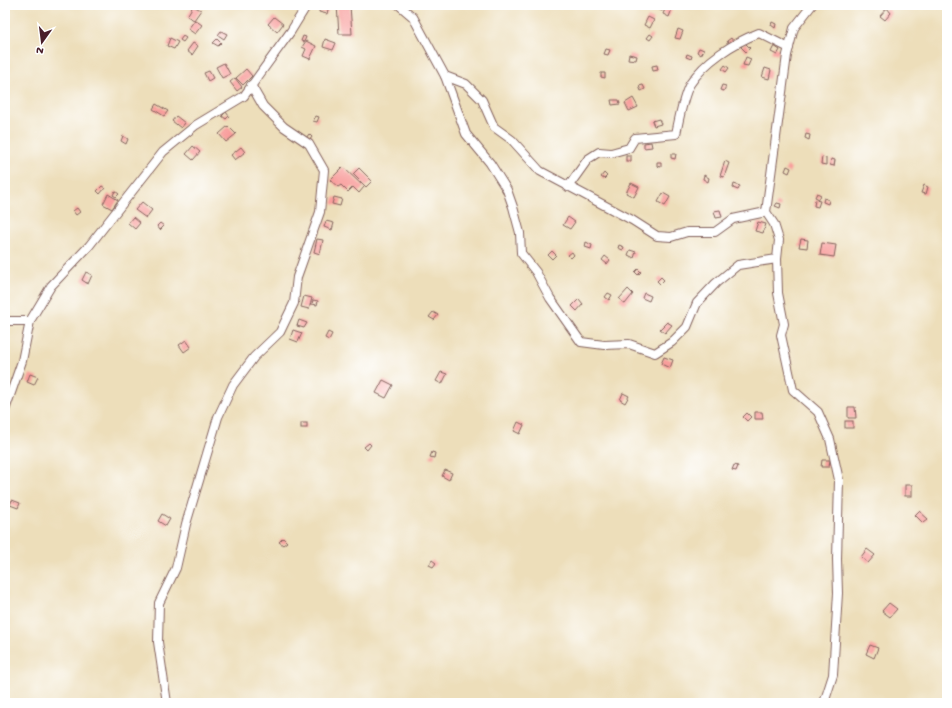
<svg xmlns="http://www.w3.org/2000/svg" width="952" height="708" font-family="'Gochi Hand',sans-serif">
  <rect width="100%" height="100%" fill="#fff"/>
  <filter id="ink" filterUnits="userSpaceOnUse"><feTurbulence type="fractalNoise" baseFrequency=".025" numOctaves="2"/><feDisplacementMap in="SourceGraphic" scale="8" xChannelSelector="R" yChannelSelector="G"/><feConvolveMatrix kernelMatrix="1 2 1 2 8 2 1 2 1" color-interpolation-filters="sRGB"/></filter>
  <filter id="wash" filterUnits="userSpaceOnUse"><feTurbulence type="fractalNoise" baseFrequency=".012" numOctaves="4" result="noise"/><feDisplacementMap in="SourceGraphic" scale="16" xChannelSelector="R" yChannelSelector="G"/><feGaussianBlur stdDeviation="0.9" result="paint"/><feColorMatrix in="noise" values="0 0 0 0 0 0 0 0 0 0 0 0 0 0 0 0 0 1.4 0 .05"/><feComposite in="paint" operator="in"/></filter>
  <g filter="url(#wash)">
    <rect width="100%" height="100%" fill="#eddeba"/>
    <g id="blocks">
      <g fill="#f89d9b">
        <path d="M320,5H329L327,14L319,12Z"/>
        <path d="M337,5H350L352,34H339Z"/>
        <path d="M660,5H665L662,11L658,9Z"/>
        <path d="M193,6L201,10L194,20L187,16Z"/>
        <path d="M666,7L672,9L669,17L663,14Z"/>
        <path d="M887,8L891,13L885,20L880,16Z"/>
        <path d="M274,17L283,24L277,32L268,24Z"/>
        <path d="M648,17L654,20L650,28L644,25Z"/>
        <path d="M195,20L202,25L195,34L188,29Z"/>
        <path d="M772,22L776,24L775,28L771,25Z"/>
        <path d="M678,29L683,31L680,39L675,38Z"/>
        <path d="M221,31L227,34L224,39L218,35Z"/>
        <path d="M650,34L653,36L650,40L647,38Z"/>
        <path d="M183,36L186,38L183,42L180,40Z"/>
        <path d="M303,36L306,37L304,42L301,41Z"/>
        <path d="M170,38L178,42L174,49L167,46Z"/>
        <path d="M731,38L733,41L729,44L727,41Z"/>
        <path d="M217,39L221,43L218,46L213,43Z"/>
        <path d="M325,39L336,43L333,50L323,47Z"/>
        <path d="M306,41L316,46L310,59L303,56L306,49L302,47Z"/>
        <path d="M193,43L198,46L192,55L187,51Z"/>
        <path d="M745,43L750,48L746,52L741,47Z"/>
        <path d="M774,46L780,50L777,55L771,52Z"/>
        <path d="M699,48L704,50L701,55L697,52Z"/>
        <path d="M606,49L610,50L608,55L604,54Z"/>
        <path d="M629,54L637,56L636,60L628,59Z"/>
        <path d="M687,54L692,56L691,59L686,57Z"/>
        <path d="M746,57L751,59L748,66L743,65Z"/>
        <path d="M224,63L230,74L222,78L216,67Z"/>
        <path d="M657,65L658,70L653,71L652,66Z"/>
        <path d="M725,65L729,68L726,72L722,69Z"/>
        <path d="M765,68L771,70L769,79L762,77Z"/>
        <path d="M246,69L252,76L243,85L236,78Z"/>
        <path d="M209,71L213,78L208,81L204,73Z"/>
        <path d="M601,73H605V78L601,77Z"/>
        <path d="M235,78L242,87L237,91L230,82Z"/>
        <path d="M643,85L645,89L641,91L639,86Z"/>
        <path d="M722,85L726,86L724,91L720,90Z"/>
        <path d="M633,98L638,107L629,111L625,103Z"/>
        <path d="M611,100H619L620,104L612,105Z"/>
        <path d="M156,104L168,111L164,116L153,109Z"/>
        <path d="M226,112L229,116L226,119L222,116Z"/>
        <path d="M176,116L185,123L181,128L172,121Z"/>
        <path d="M316,116L319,117L317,122L313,121Z"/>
        <path d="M659,119L661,124L654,126L652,121Z"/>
        <path d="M228,126L236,134L226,142L219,134Z"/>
        <path d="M309,134L312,137L309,141L306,138Z"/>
        <path d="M806,134L810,135L809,140L805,138Z"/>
        <path d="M123,136L128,139L126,144L121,141Z"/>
        <path d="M651,142L652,147L644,148V143Z"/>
        <path d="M193,146L200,152L193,160L186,154Z"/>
        <path d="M241,147L245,152L235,160L231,155Z"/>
        <path d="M671,154H676L675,159L671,158Z"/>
        <rect x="626" y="156" width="5" height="5"/>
        <path d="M822,157L826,158V165L821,164Z"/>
        <path d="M831,159L835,160L834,166L830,165Z"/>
        <path d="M725,161L729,163L724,177L720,176Z"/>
        <path d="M657,162H661V167L657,166Z"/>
        <path d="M787,166L791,168L789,173L785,171Z"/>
        <path d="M343,167L364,187L359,193L353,187L348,192L341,185L338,187L330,180Z"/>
        <path d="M359,168L372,181L366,187L353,174Z"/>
        <path d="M604,173L607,176L604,179L601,177Z"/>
        <path d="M704,175L709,178L708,182L703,179Z"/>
        <path d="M631,183L639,187L634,197L626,193Z"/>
        <path d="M734,184L740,186L738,190L733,188Z"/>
        <path d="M924,185L928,187L926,194L921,193Z"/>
        <path d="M102,186L105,188L100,194L97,191Z"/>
        <path d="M115,191L119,194L116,197L113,195Z"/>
        <path d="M663,193L670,197L665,206L658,202Z"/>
        <path d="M817,193L821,195L819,199L815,197Z"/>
        <path d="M108,194L118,200L112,209L103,204Z"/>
        <path d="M334,197L342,199L340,206L332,204Z"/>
        <path d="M824,198L829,200L828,204L823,202Z"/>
        <path d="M815,200L820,201L818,207L814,206Z"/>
        <path d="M142,202L152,210L146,218L135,210Z"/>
        <path d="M777,203L781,204L780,208L775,206Z"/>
        <path d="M77,208L80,212L76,215L73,211Z"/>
        <path d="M720,210L722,217L716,218L714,211Z"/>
        <path d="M133,217L140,223L135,229L128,223Z"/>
        <path d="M568,217L575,222L570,229L563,225Z"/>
        <path d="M326,221L334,223L332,230L324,227Z"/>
        <path d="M758,222L766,224L763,233L755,231Z"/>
        <path d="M160,223L164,226L160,230L157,226Z"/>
        <path d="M317,239L323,240L320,254L314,252Z"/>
        <path d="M801,239L808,240L807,248L799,247Z"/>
        <path d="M586,242L592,245L591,249L585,247Z"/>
        <path d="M822,243L836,245L834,257L820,255Z"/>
        <path d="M619,245L624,247L623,250L618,248Z"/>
        <path d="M630,250L636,252L634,258L628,255Z"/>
        <path d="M552,251L556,255L552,259L548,255Z"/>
        <path d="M572,252L574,255L571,258L568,255Z"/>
        <path d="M605,256L610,260L607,264L602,260Z"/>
        <path d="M638,269L641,272L638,275L635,272Z"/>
        <path d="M86,272L92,275L88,284L82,280Z"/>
        <path d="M661,277L664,280L660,284L657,281Z"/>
        <path d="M628,289L633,294L625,304L619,299Z"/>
        <path d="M608,293L612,295L609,300L605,297Z"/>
        <path d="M644,293L651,296L649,301L642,298Z"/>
        <path d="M304,296L312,298L309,309L301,307Z"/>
        <path d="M579,299L583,304L577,311L572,306Z"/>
        <path d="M313,300L318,301L317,305L312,304Z"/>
        <path d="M433,312L438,315L434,320L429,317Z"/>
        <path d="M299,320L307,323L304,328L297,326Z"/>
        <path d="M667,322L672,325L665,333L660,329Z"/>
        <path d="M293,330L302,333L298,342L290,339Z"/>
        <path d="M328,332L332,334L329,340L325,338Z"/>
        <path d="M186,340L191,347L184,352L179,345Z"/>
        <path d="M664,357L673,360L670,368L661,364Z"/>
        <path d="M441,372L447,374L442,384L436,381Z"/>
        <path d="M30,374L38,377L34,385L27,382Z"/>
        <path d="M383,380L393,385L386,398L376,393Z"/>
        <path d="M623,393L629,396L625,403L620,400Z"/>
        <path d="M848,407H855L856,418H848Z"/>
        <path d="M755,412H762L763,419H755Z"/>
        <path d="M747,413L751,417L747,421L743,417Z"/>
        <rect x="845" y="421" width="8" height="7"/>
        <path d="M518,422L524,425L520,434L514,431Z"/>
        <rect x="301" y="423" width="6" height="5"/>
        <path d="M369,443L371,445L367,450L364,447Z"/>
        <path d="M432,452L435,453L434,458L430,457Z"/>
        <path d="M822,460H830L829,467H821Z"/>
        <path d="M734,465L738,466L736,471L732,470Z"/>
        <path d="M445,470L452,473L449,480L442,476Z"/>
        <rect x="905" y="485" width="7" height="11"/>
        <path d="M12,500L20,503L18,508L10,505Z"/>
        <path d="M919,511L928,519L923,523L915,515Z"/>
        <path d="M162,514L170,519L166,526L158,521Z"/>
        <path d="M283,538L287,542L283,545L279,542Z"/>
        <path d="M867,549L875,555L868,563L861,557Z"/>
        <path d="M432,560L436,563L433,567L429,565Z"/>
        <path d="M889,603L897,609L890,617L882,611Z"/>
        <path d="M870,645L878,648L874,658L866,654Z"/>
      </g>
    </g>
  </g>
  <g filter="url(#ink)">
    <use href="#blocks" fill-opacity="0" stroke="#83625d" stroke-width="1"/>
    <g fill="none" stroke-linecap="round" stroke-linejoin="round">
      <defs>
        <g id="minor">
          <path d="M399,5L413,17L445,76L466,84L482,100L494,127L512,140L540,171L632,220L657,236L671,237L687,232H715L733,219L766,212"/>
          <path d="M812,5L794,28L787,55L766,212L774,224L779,240L777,259L778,293L784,324L781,335L793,390L818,412L830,439L839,480L837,559L838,593L833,675L824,703"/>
          <path d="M445,76L466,134L490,163L507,190L513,207L520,233L521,253L536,272L550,298L581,342L604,345L629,344L655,353L672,342L687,327L697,303L716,283L738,265L777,259"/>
          <path d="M568,187L588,159L599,152L611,153L629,148L635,138L676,134C679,120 683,96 690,84C705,61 733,43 759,33L789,48"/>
          <path d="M5,321H30"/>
          <path d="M5,410L22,361L30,321L51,286L89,246L163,152L196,125L244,96L291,31L307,5"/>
          <path d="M167,703L158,642L159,603L176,568L186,524L218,417L233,385L254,357L280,332L294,303L297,277L320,212L324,170L309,144L284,127L263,106L251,85"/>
        </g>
      </defs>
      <use href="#minor" stroke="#83625d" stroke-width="10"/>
      <use href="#minor" stroke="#fff" stroke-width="8"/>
    </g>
  </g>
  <rect width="952" height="708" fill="none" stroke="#fff" stroke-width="20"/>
  <g transform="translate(42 42) rotate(194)" stroke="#ffffff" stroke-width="3" paint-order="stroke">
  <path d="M0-3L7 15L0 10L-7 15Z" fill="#4a1f2b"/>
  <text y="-6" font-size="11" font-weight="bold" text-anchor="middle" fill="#4a1f2b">N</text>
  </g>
</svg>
